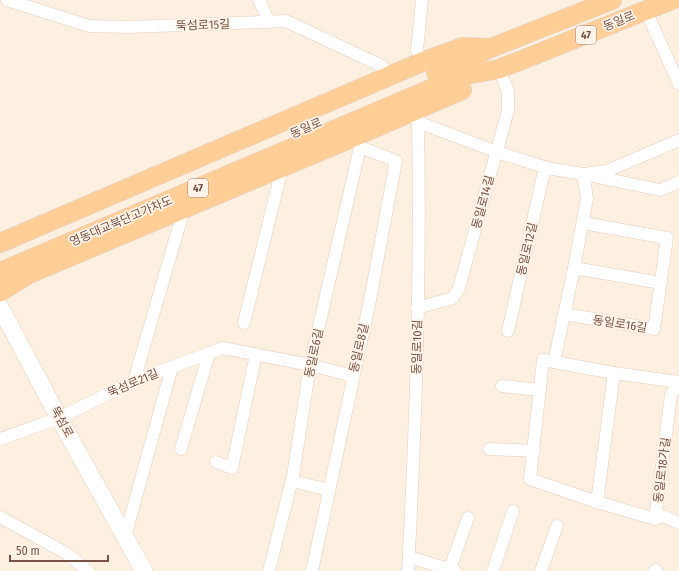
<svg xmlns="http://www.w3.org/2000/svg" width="679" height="571" font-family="'Fira Sans Condensed','Noto Sans KR',sans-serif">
  <rect width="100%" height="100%" fill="#fef0e1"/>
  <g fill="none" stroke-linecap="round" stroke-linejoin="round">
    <defs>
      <g id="street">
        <path d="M7,0L89,26L128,27L286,21L382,66L386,77"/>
        <path d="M259,0L269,22"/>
        <path d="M422,0L417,50L422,62"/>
        <path d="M646,11L679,84"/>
        <path d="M414,117L418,122L497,152L547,168L583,174L607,171L679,140"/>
        <path d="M574,268L661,283"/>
        <path d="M417,308L453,298L459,288L508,110V91L499,69"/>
        <path d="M564,314L654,329L667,238L583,223"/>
        <path d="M244,323L282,168"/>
        <path d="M508,331L545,167"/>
        <path d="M554,362L574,268L587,198L583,174L660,190L679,182"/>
        <path d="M134,381L184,209"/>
        <path d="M679,383L671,395L655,519L663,516L679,523"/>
        <path d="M502,386L540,390"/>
        <path d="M0,439L59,418L134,381L223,348L310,365L353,376"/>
        <path d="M181,449L209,353"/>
        <path d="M489,449L534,451"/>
        <path d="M216,462L232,468L256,354"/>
        <path d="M292,481L329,490"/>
        <path d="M597,502L614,373"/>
        <path d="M0,517L66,553L88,571"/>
        <path d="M655,519L597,502L530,479L543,360L614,373L679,382"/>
        <path d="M125,537L172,367"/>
        <path d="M409,557L455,571"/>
        <path d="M269,571L293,476L310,365L360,147L356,140"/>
        <path d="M312,571L370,300L396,161L360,147"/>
        <path d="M408,571C416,422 421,272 418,122"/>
        <path d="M449,571L468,518"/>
        <path d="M493,571L513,511"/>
        <path d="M541,571L557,526"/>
        <path d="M655,571L656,570"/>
      </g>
      <path id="secondary" d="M0,307L59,418L144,571"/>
      <g id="primary">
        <path d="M436,73L491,48L612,0"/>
        <path d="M0,243L422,62L463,47L488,48"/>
        <path d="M0,272L461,76L499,69L672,0"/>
        <path d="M0,292L29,274L354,137L462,90"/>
      </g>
    </defs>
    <use href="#street" stroke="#e5cdbe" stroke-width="13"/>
    <use href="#secondary" stroke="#ebcdbb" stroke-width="18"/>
    <use href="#primary" stroke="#dcd2cf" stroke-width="20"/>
    <use href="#street" stroke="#fff" stroke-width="12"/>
    <use href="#secondary" stroke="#fff" stroke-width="17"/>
    <use href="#primary" stroke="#ffce97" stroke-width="19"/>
  </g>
  <g text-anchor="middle" stroke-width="3.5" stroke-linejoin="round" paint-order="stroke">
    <g fill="#fff4e9" stroke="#a08376" stroke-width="1">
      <rect x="576" y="26" width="20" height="18" rx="3"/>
      <rect x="188" y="179" width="20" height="18" rx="3"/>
    </g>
    <g font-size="11" font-weight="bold" fill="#785245">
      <text x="586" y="39">47</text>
      <text x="198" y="192">47</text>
    </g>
    <g font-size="12" fill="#785245" stroke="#fff4e9">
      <text transform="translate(619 21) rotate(-22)" y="4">동일로</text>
      <text transform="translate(203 25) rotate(-2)" y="4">뚝섬로15길</text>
      <text transform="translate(306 128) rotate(-23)" y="4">동일로</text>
      <text transform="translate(483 202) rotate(-75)" y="4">동일로14길</text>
      <text transform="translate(121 221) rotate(-23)" y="4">영동대교북단고가차도</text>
      <text transform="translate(527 249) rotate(-77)" y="4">동일로12길</text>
      <text transform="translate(620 324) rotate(9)" y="4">동일로16길</text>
      <text transform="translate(417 347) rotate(-89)" y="4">동일로10길</text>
      <text transform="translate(359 348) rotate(-77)" y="4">동일로8길</text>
      <text transform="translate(314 353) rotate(-78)" y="4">동일로6길</text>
      <text transform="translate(133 383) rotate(-23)" y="4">뚝섬로21길</text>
      <text transform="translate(62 422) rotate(61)" y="4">뚝섬로</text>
      <text transform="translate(662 470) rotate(-83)" y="4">동일로18가길</text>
    </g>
  </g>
  <path d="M10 555v6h98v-6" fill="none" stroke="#785245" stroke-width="2"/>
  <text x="16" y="555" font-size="12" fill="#785245" stroke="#fff4e9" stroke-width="3" paint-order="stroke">50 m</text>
</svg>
